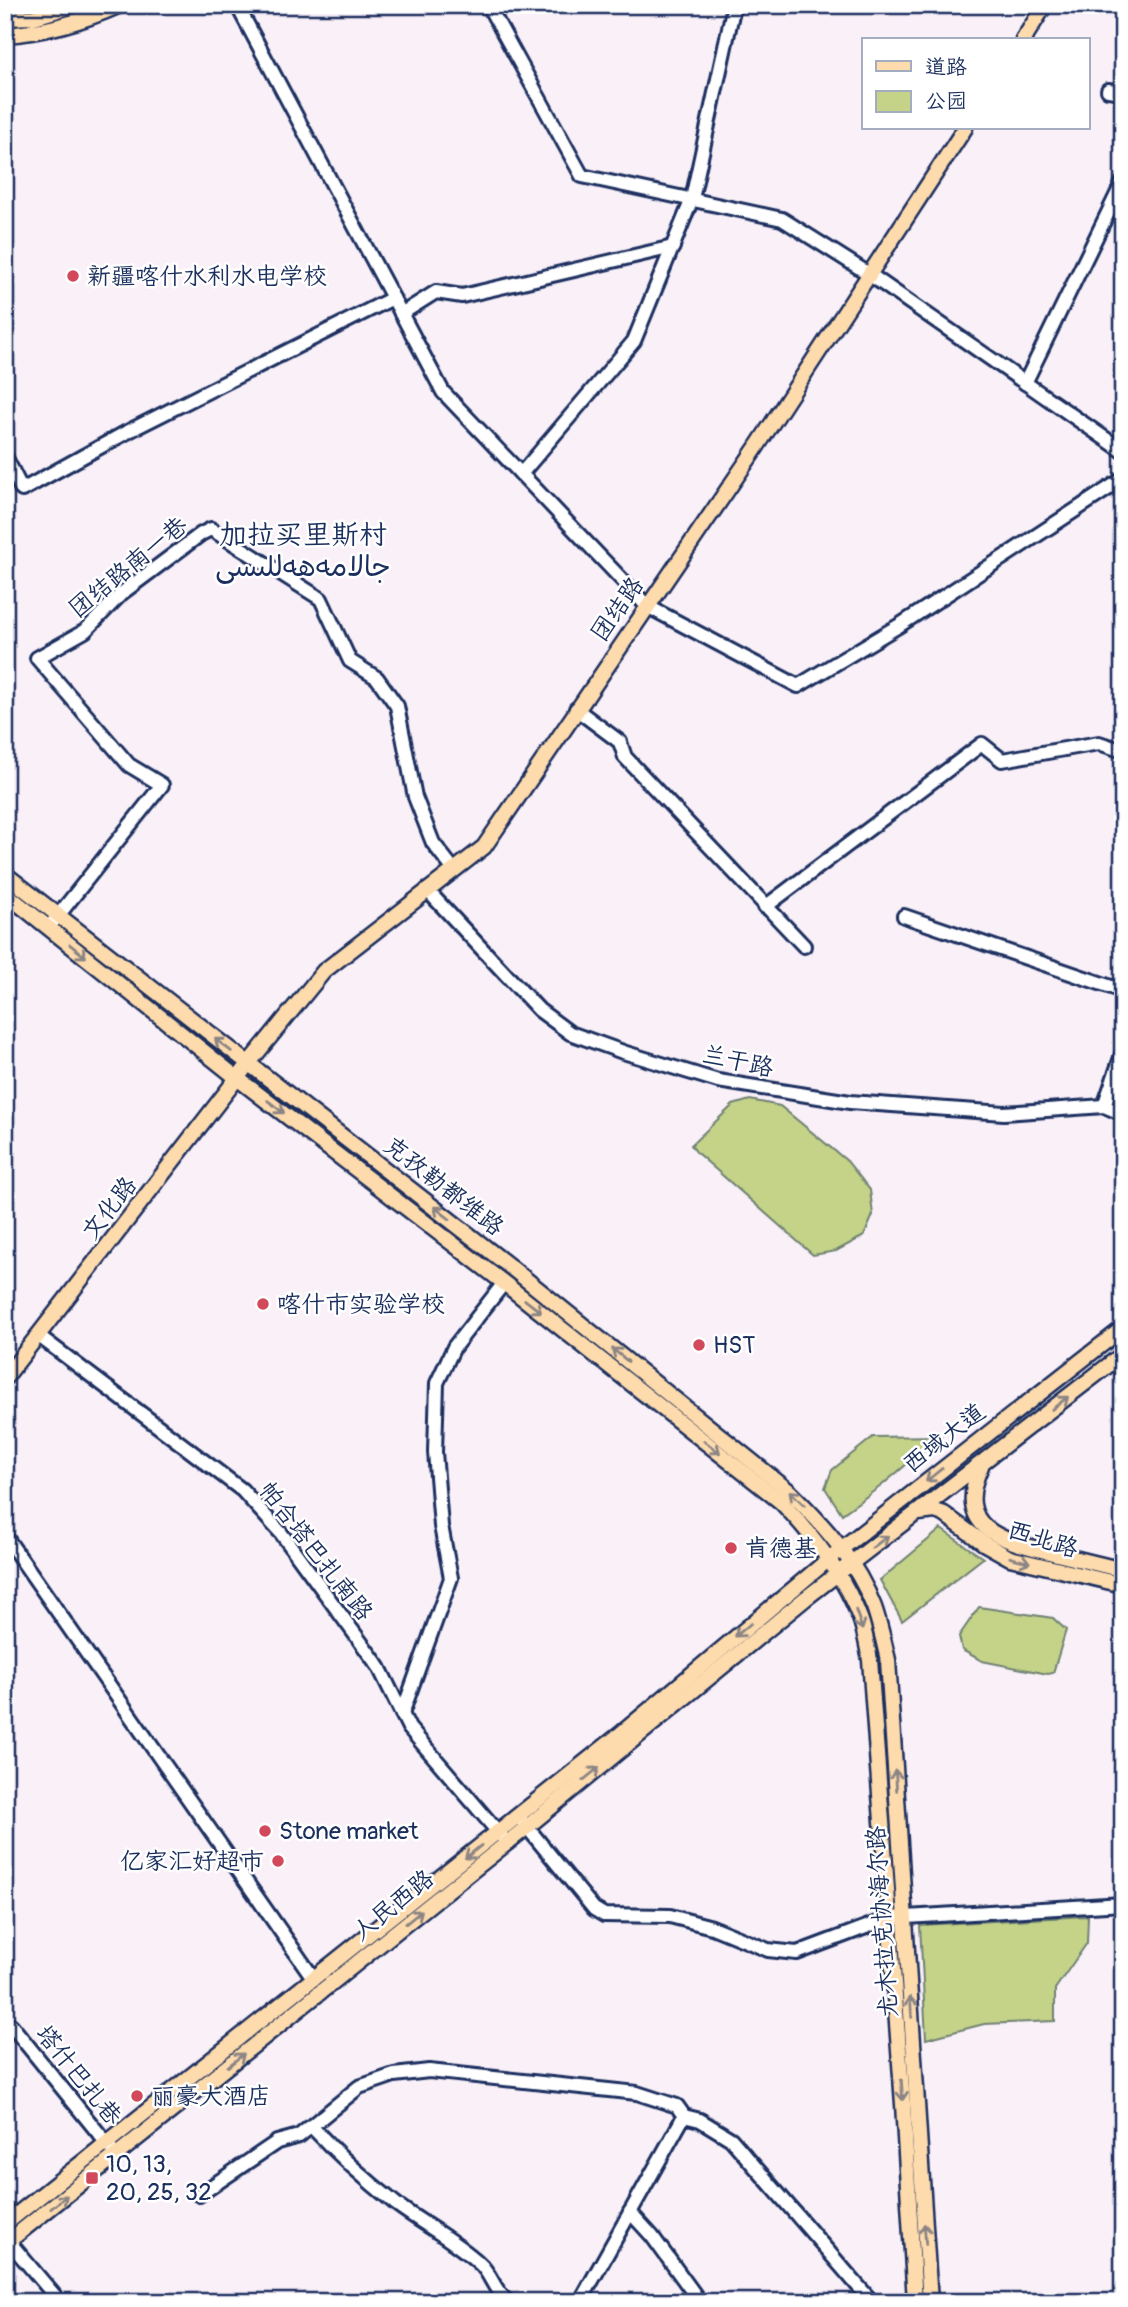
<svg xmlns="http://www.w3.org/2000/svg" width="1128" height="2307" font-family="Pangolin,'Playpen Sans Arabic','LXGW WenKai TC',sans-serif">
  <rect width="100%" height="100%" fill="#f9f0f8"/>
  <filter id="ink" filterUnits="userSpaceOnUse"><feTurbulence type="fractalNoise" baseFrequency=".0143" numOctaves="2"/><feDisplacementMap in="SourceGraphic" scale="14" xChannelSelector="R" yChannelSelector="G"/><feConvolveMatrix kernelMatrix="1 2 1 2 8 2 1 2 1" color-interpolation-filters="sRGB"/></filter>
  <g filter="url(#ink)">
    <g fill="#c4d388" stroke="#708173" stroke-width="2">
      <path d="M750,1100L780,1106L847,1161L870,1190L873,1215L864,1236L836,1251L813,1255L697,1153L691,1145L733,1105Z"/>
      <path d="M940,1436L881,1486L842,1514L825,1488L832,1470L873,1437Z"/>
      <path d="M941,1529L983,1558L902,1621L880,1580Z"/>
      <path d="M979,1607L1053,1618L1066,1630L1053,1673L1048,1674L982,1661L962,1650L959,1636Z"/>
      <path d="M1088,1916L1087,1943L1055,1989V2021L984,2024L926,2039L920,1925Z"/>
    </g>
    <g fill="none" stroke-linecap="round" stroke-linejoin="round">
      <defs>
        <g id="minor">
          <path d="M237,5L443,392L647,606L798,686L900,625L1123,479"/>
          <path d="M488,5L582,176L782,219L869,274L1123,451"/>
          <path d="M1108,90L1123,92"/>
          <path d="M401,314L436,292L462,296L673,247"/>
          <path d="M1025,383L1123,182"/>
          <path d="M5,456L22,490L127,432L393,298"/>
          <path d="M521,474L634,341L692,199L734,5"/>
          <path d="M576,709L620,742L625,757L804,946"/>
          <path d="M427,890L539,1010L570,1033L623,1052L718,1081L850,1102L1004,1113L1104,1106L1123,1114"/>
          <path d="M765,907L982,744L1002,760L1099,743L1123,751"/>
          <path d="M904,916L1123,991"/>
          <path d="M53,922L162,785L129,765L37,658L85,631L122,593L201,534L211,529L321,599L350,661L377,678L397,706L415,797L433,843L454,870"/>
          <path d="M1104,1106L1123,1052"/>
          <path d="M39,1336L242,1490L281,1533L379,1667L409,1728L504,1839"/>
          <path d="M5,1536L314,1979"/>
          <path d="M402,1714L451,1578L441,1526L435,1452L437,1383L454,1347L504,1283"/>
          <path d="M518,1816L594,1909L604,1915L670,1916L712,1927L768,1950L797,1953L890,1918L1123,1904"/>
          <path d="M5,2025H11L113,2151"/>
          <path d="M312,2127C338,2155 366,2180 396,2204C423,2224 454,2240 479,2263C492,2274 492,2289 508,2302"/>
          <path d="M199,2195L277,2142L299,2136L359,2087L394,2075L429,2071L637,2093L677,2106L684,2116L700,2120L731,2139L872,2302"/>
          <path d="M630,2212L652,2236L700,2302"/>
          <path d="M5,2237L60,2302"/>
          <path d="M580,2302L684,2116"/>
        </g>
        <g id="major">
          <path d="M5,18L34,17L75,5"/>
          <path d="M5,35C46,32 82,22 120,5"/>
          <path d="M1023,40L1045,5"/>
          <path d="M5,874L513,1269L790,1492C824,1525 857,1562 874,1607C880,1624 884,1643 888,1660L930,2302"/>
          <path d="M5,893L237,1078L504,1283L781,1502C813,1535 843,1574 860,1618C865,1631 867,1646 870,1660L903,2104L915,2302"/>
          <path d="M5,1378L248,1064L324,971L484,847L756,448L965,128"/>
          <path d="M981,1466C953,1528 1000,1540 1049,1552C1073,1558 1098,1564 1123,1570"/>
          <path d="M919,1513L935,1511L944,1514L985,1544L1010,1558L1123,1585"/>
          <path d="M5,2224L618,1736L841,1549L1123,1328"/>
          <path d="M5,2244L527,1827L806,1598L1123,1354"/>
        </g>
      </defs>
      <use href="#minor" stroke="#1b2f5e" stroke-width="18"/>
      <use href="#major" stroke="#1b2f5e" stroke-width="19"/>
      <use href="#minor" stroke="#fff" stroke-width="12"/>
      <use href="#major" stroke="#fedbac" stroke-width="14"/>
    </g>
    <defs><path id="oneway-shaft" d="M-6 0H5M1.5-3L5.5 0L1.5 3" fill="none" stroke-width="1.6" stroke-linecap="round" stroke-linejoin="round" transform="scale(1.75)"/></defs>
    <g stroke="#8c8585">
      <use href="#oneway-shaft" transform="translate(78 951) rotate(39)"/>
      <use href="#oneway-shaft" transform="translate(223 1045) rotate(-142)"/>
      <use href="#oneway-shaft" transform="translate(276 1107) rotate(38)"/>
      <use href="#oneway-shaft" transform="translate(442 1213) rotate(-142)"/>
      <use href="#oneway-shaft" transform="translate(533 1306) rotate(38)"/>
      <use href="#oneway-shaft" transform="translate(620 1355) rotate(-141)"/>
      <use href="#oneway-shaft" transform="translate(1060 1403) rotate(-38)"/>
      <use href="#oneway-shaft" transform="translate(712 1447) rotate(38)"/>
      <use href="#oneway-shaft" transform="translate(934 1475) rotate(141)"/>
      <use href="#oneway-shaft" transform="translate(797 1498) rotate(-137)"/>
      <use href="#oneway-shaft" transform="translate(880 1542) rotate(-37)"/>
      <use href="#oneway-shaft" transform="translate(1020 1560) rotate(15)"/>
      <use href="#oneway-shaft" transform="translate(859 1620) rotate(71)"/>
      <use href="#oneway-shaft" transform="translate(743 1630) rotate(140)"/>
      <use href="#oneway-shaft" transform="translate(591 1774) rotate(-39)"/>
      <use href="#oneway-shaft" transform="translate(896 1780) rotate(-94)"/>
      <use href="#oneway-shaft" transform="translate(473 1852) rotate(141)"/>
      <use href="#oneway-shaft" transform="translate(414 1917) rotate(-39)"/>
      <use href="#oneway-shaft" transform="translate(911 2007) rotate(-94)"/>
      <use href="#oneway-shaft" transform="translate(236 2060) rotate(-39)"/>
      <use href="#oneway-shaft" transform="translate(902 2090) rotate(86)"/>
      <use href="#oneway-shaft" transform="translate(59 2202) rotate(-39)"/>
      <use href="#oneway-shaft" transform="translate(925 2234) rotate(-94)"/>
    </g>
  </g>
  <g fill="#d1495b" stroke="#fff" stroke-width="2.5">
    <circle cx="73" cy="276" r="7"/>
    <circle cx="263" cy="1304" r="7"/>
    <circle cx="699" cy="1345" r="7"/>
    <circle cx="731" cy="1548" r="7"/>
    <circle cx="265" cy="1831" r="7"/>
    <circle cx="278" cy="1861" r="7"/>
    <circle cx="137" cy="2096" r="7"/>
    <rect x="85" y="2171" width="14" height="14" rx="3.5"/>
  </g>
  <g text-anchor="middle" stroke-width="5" stroke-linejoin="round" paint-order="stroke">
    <g font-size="24" fill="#1b2f5e" stroke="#fff" text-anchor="start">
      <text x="87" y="284">新疆喀什水利水电学校</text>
      <text x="277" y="1312">喀什市实验学校</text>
      <text x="713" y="1353">HST</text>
      <text x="745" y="1556">肯德基</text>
      <text x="279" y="1839">Stone market</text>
      <text x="264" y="1869" text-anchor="end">亿家汇好超市</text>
      <text x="151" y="2104">丽豪大酒店</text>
      <text x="106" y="2172">10, 13,<tspan x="106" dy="28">20, 25, 32</tspan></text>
    </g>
    <g font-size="24" fill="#1b2f5e" stroke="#fff">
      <text transform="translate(128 567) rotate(-39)" y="8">团结路南一巷</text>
      <text transform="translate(617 609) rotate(-55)" y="8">团结路</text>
      <text transform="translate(738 1061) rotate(12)" y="8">兰干路</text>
      <text transform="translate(444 1186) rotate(38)" y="8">克孜勒都维路</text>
      <text transform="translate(109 1208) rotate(-52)" y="8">文化路</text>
      <text transform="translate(944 1438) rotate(-38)" y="8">西域大道</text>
      <text transform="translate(1043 1539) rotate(17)" y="8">西北路</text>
      <text transform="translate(316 1551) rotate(52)" y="8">帕合塔巴扎南路</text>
      <text transform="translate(393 1905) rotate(-39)" y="8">人民西路</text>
      <text transform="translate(882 1922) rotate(-94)" y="8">尤木拉克协海尔路</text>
      <text transform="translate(79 2075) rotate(51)" y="8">塔什巴扎巷</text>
    </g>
    <g font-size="28" fill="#1b2f5e" stroke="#fff">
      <text x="303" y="544">加拉买里斯村<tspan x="303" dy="32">جالامەھەللىسى</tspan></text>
    </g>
  </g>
  <rect width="1128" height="2307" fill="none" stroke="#fff" stroke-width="28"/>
  <rect x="14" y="14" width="1100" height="2279" fill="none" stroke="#1b2f5e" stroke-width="2.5" filter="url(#ink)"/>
  <rect x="862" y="38" width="228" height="91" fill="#ffffff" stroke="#a4acbf" stroke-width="2"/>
  <rect x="876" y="61" width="35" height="10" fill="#fedbac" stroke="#a4acbf" stroke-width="2"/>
  <text x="925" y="74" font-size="21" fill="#1b2f5e">道路</text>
  <rect x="876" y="91" width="35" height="21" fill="#c4d388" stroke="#a4acbf" stroke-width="2"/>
  <text x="925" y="108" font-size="21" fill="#1b2f5e">公园</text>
</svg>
